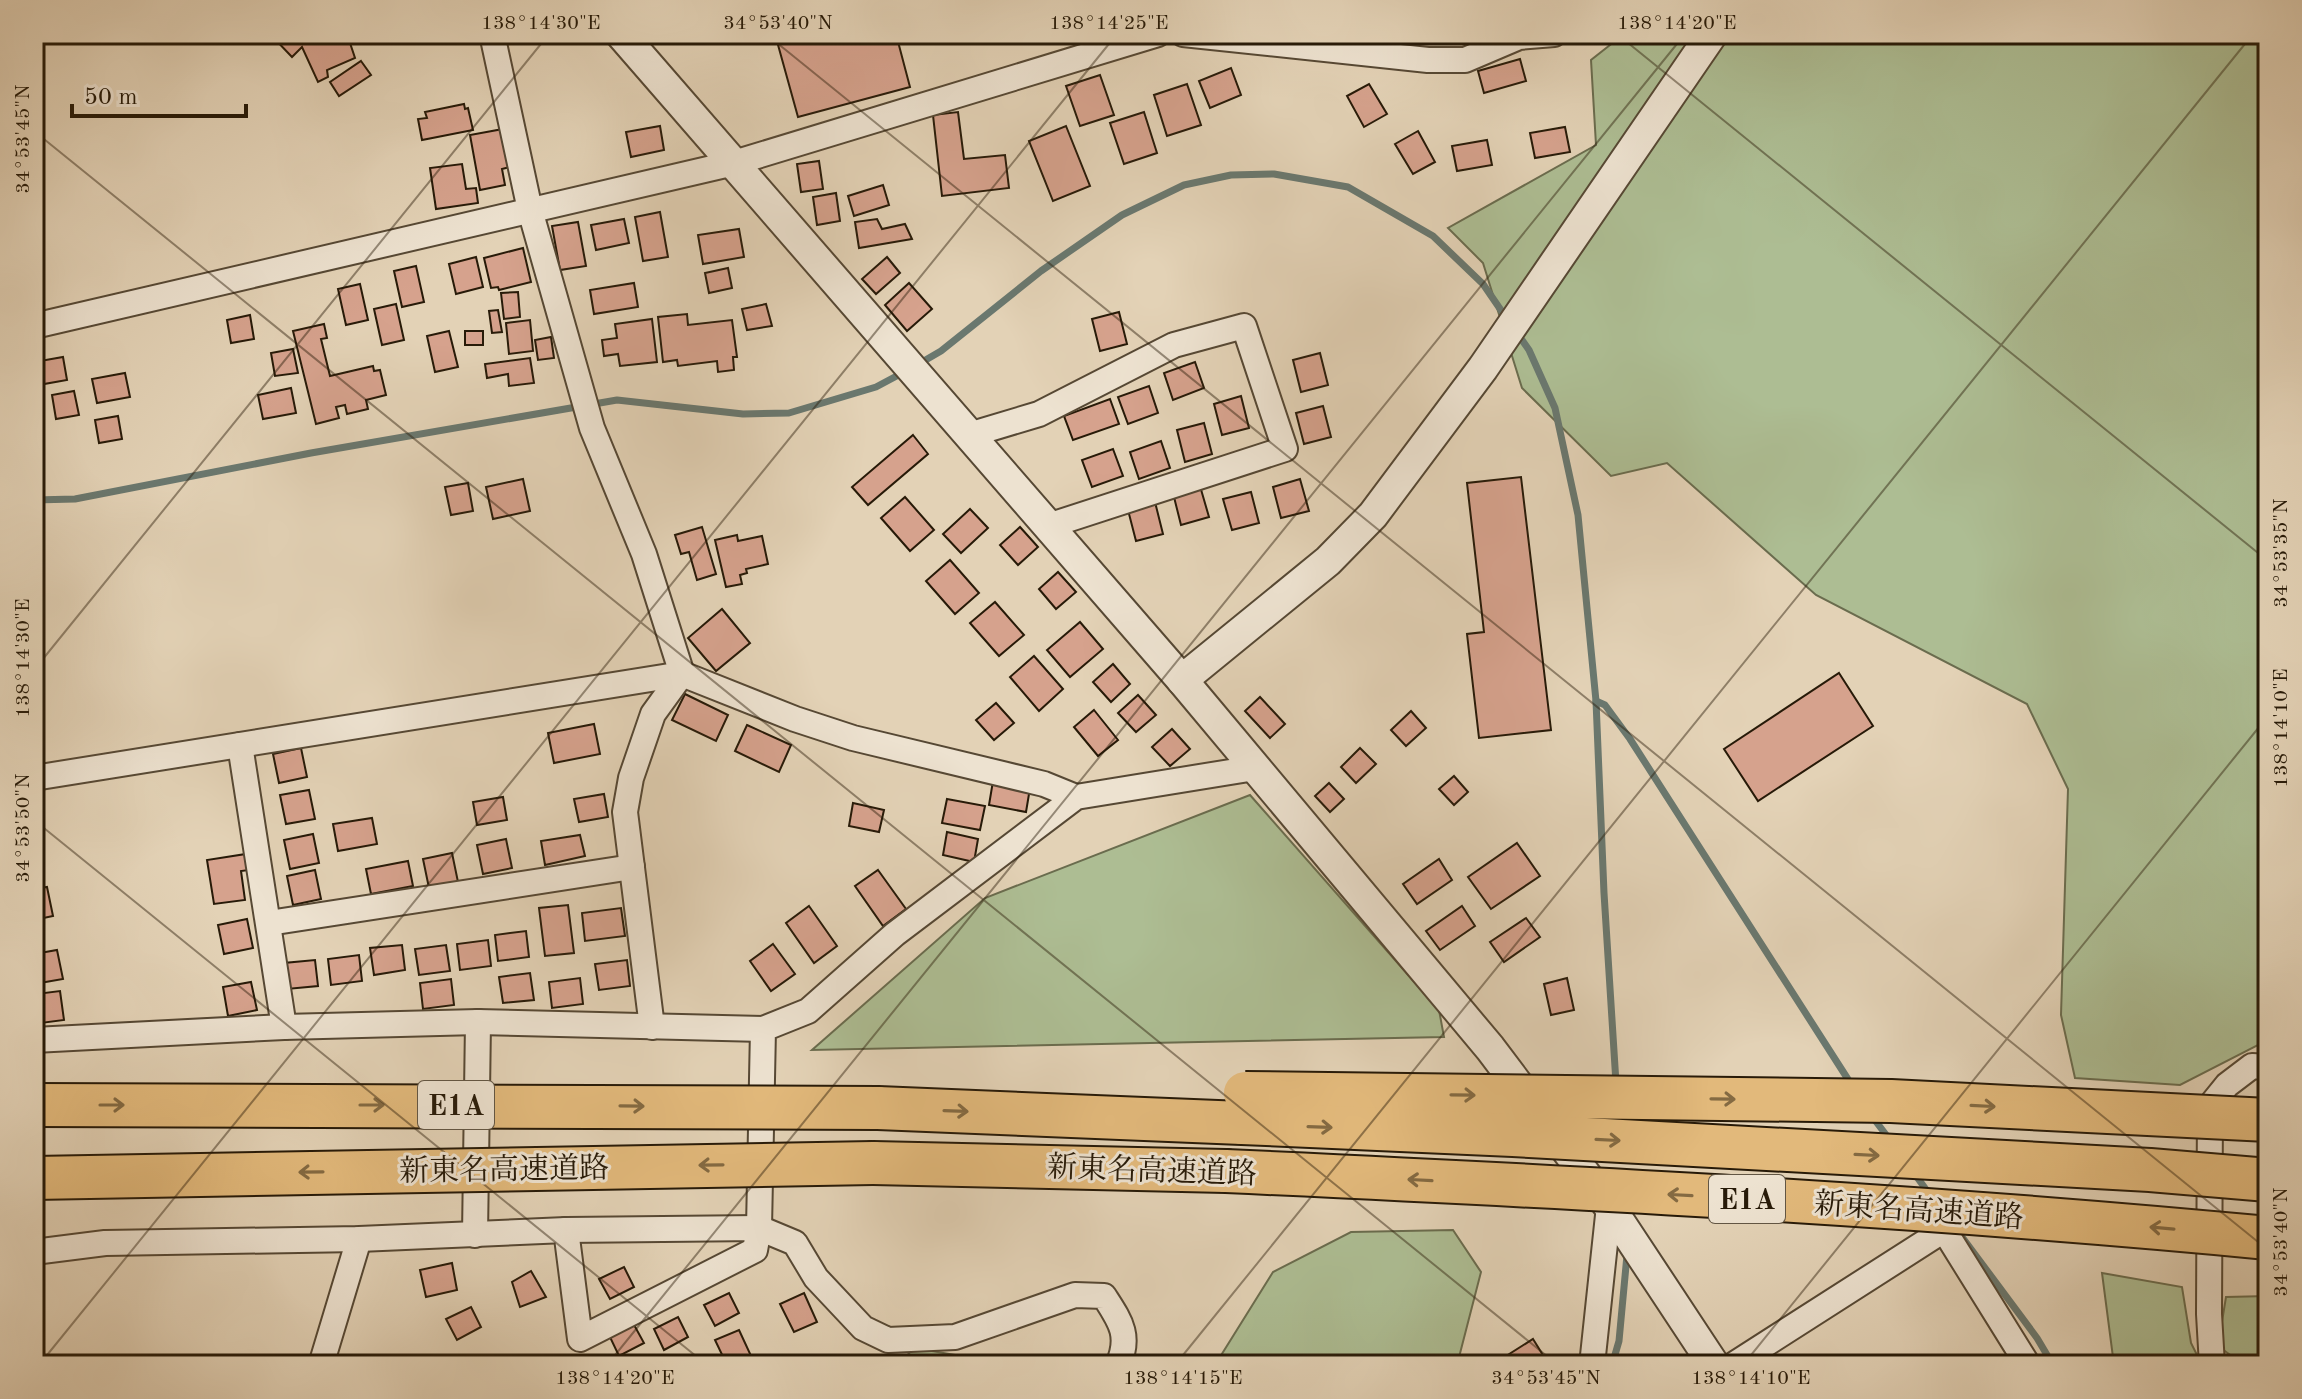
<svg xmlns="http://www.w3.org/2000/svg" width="2302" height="1399" font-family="'Old Standard TT','Noto Serif JP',serif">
  <rect width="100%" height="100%" fill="#e3d2b6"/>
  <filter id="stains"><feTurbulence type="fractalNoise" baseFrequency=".0025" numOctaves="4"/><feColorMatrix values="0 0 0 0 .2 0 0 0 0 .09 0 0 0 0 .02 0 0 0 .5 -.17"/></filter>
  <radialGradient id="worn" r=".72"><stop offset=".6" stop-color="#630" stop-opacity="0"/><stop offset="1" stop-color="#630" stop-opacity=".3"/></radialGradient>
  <g fill="#adbd93" stroke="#6a6c4e" stroke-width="2">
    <path d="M1624,34H2268V1040L2180,1085L2075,1078L2061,1015L2068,789L2027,704L1816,595L1667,463L1611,476L1522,388L1483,263L1448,228L1596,145L1591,60Z"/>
    <path d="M1250,795L1439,1010L1444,1037L812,1050L985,898Z"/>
    <path d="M1453,1230L1481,1272L1457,1365H1215L1273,1272L1351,1232Z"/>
    <path d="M2102,1273L2182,1287L2191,1343L2202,1365H2114Z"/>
    <path d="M2268,1296V1365H2244L2218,1346L2226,1297Z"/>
    <path d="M914,1348L1014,1365H898Z"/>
  </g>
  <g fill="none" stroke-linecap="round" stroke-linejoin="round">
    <g stroke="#6a786f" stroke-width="7">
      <path d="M1517,333L1529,350L1555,408L1578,515L1596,701L1604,893L1616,1083"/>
      <path d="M917,365L941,351L1041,271L1122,215L1184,185L1231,175L1274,174L1348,187L1433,236L1483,284L1507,319"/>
      <path d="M34,500L75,499L311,453L617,400L743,414L789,413L876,387L906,371"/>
      <path d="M1596,701L1605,705L1630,739L1851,1084"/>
      <path d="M1871,1115L1890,1140"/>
      <path d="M1914,1173L1930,1195"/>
      <path d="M1962,1237L2037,1338L2053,1365"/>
      <path d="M1612,1365L1619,1341L1627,1255"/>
    </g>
  </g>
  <g fill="#d6a28d" stroke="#271a08" stroke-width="2">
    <path d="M270,34H301L306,38L319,34H347L355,58L327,70L328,77L318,82L302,47L292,57Z"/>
    <path d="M775,34H896L910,87L798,117Z"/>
    <path d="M1055,34H1080L1058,41Z"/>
    <path d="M1520,59L1526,81L1484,93L1478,71Z"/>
    <path d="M361,61L371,75L339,96L330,82Z"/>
    <path d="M1231,68L1241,95L1210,108L1199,81Z"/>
    <path d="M1100,75L1114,115L1080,126L1066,86Z"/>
    <path d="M1187,84L1201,125L1167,136L1154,95Z"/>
    <path d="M1369,84L1387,114L1364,127L1347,96Z"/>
    <path d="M464,104L465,109L468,108L473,130L422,140L418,119L427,118L425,112Z"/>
    <path d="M958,112L964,159L1005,155L1009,188L942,196L933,115Z"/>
    <path d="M1144,112L1157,153L1124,164L1110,123Z"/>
    <path d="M660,126L664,150L631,157L626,132Z"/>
    <path d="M1066,126L1090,186L1053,201L1029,141Z"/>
    <path d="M1565,127L1570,152L1535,158L1530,133Z"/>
    <path d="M503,129L510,167L502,169L505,185L480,190L470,135Z"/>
    <path d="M1418,131L1435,162L1413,174L1395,144Z"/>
    <path d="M1487,140L1492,165L1457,171L1452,146Z"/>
    <path d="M819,161L823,189L801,192L797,164Z"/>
    <path d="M462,164L466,189L476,188L478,203L436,209L430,168Z"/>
    <path d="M883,185L889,205L854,216L848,196Z"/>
    <path d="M836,193L840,221L817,225L813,197Z"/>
    <path d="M660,212L668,257L643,261L635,217Z"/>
    <path d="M624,219L629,243L596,250L591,225Z"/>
    <path d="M877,219L882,229L905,224L912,239L859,248L855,222Z"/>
    <path d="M578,222L586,266L560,270L552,226Z"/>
    <path d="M739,229L744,257L703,264L698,235Z"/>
    <path d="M523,248L531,282L499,290L498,287L491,288L484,258Z"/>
    <path d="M476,257L483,287L456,294L449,264Z"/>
    <path d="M887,257L900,273L876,294L862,279Z"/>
    <path d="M416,266L424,302L402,307L394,271Z"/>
    <path d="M728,268L732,288L709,293L705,273Z"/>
    <path d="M634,283L638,307L594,314L590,290Z"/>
    <path d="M909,283L932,309L907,331L885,305Z"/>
    <path d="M360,284L368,320L346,325L338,289Z"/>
    <path d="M518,292L520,317L504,319L501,293Z"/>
    <path d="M396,304L404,340L382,345L374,309Z"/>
    <path d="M766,304L772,326L747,330L742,309Z"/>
    <path d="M498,310L502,332L492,333L489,311Z"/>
    <path d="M1119,312L1127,344L1100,351L1092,319Z"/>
    <path d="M687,314L688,325L732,320L737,357H733L734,370L718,372L717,361L678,366L677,360L663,362L658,317Z"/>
    <path d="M250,315L254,339L231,343L227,320Z"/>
    <path d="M652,319L657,362L620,366L618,354L604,356L602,340L617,338L615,324Z"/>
    <path d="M530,320L533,351L509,354L506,323Z"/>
    <path d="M324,324L327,338L321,339L330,376L373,366L374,371L380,370L386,395L366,400L368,409L347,414L345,405L336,407L339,418L316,424L293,331Z"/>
    <path d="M449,331L458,367L435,372L427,336Z"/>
    <rect x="465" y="331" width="18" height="14"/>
    <path d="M551,337L554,358L538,360L535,340Z"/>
    <path d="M293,349L298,373L275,376L271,353Z"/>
    <path d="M1320,353L1328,385L1301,392L1293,360Z"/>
    <path d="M63,357L67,380L44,384L40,361Z"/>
    <path d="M530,358L534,383L509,386L508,374L487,378L485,364Z"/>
    <path d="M1195,362L1204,388L1173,400L1164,373Z"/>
    <path d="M125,373L130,397L97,403L92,379Z"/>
    <path d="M1149,386L1158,413L1128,424L1118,397Z"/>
    <path d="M291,388L296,413L263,419L258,395Z"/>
    <path d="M74,391L79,415L56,419L52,395Z"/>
    <path d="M1241,396L1249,428L1222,435L1214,404Z"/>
    <path d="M1110,399L1119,424L1073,440L1064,416Z"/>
    <path d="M35,400L39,425L34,426V401Z"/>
    <path d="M1323,406L1331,437L1304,444L1296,413Z"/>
    <path d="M118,416L122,439L99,443L95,420Z"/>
    <path d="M1204,423L1212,454L1185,462L1177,430Z"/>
    <path d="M913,435L928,454L868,505L852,487Z"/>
    <path d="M1161,441L1170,468L1139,479L1130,452Z"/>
    <path d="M1113,449L1123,476L1092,487L1082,460Z"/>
    <path d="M1521,477L1551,730L1479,738L1467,634L1484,632L1467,483Z"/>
    <path d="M523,479L530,511L493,519L486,487Z"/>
    <path d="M1300,479L1309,511L1281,518L1273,487Z"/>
    <path d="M468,483L473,511L451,515L445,487Z"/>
    <path d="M1200,486L1209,517L1181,525L1173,493Z"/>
    <path d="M1251,492L1259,523L1232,530L1223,499Z"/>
    <path d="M905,497L934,530L910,551L881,518Z"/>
    <path d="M1155,502L1163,534L1136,541L1128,510Z"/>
    <path d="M970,509L988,528L961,553L943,534Z"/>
    <path d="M702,527L716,574L697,580L689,552L681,554L675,535Z"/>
    <path d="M1020,527L1038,547L1018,565L1000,545Z"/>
    <path d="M737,535L738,541L762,536L768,564L746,569L747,573L740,575L742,584L726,587L715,540Z"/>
    <path d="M950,560L979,593L955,614L926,581Z"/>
    <path d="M1058,572L1076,592L1056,609L1039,589Z"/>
    <path d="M995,602L1024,635L999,656L970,623Z"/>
    <path d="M722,609L750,643L716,671L688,638Z"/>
    <path d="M1080,622L1103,649L1070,677L1047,650Z"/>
    <path d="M1034,656L1063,689L1039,711L1010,677Z"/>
    <path d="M1113,664L1130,684L1111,702L1093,682Z"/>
    <path d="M1839,673L1873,726L1758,801L1724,749Z"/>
    <path d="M685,694L728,715L716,741L672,720Z"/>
    <path d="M1138,695L1156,715L1136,732L1118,713Z"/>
    <path d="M1260,697L1285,724L1270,738L1245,711Z"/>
    <path d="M996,703L1014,723L994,740L976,720Z"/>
    <path d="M1094,710L1118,740L1098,756L1074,727Z"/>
    <path d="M1411,711L1426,728L1406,746L1391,730Z"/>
    <path d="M594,724L600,754L554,763L548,733Z"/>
    <path d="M747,725L791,745L779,772L735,751Z"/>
    <path d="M1172,729L1190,749L1170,766L1152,747Z"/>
    <path d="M301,748L307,777L279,783L273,754Z"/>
    <path d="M1360,748L1376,764L1356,783L1341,767Z"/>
    <path d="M1454,776L1468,792L1454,805L1439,789Z"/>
    <path d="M993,781L1030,788L1026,812L989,805Z"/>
    <path d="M1329,783L1344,799L1330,812L1315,796Z"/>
    <path d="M309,790L315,819L286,824L280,795Z"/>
    <path d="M604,794L608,817L579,822L574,799Z"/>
    <path d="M503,797L507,820L477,825L473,802Z"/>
    <path d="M947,799L985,806L980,830L942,823Z"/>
    <path d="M853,803L884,810L879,832L849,826Z"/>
    <path d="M372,818L377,844L338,851L333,824Z"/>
    <path d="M947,832L978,839L974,862L943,855Z"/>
    <path d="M313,834L319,863L290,869L284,840Z"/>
    <path d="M580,835L585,856L545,865L541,841Z"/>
    <path d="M506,839L512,868L483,874L477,845Z"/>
    <path d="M1517,843L1540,876L1491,909L1468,877Z"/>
    <path d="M452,853L458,882L429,888L423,859Z"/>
    <path d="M246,854L249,870L241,871L245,900L214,904L207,860Z"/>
    <path d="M1439,859L1452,880L1417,904L1403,884Z"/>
    <path d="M408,861L413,886L371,894L366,869Z"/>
    <path d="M315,870L321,899L293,905L287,876Z"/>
    <path d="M878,870L906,909L883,926L855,886Z"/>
    <path d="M47,887L53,916L34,920V889Z"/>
    <path d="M568,905L574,953L545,956L539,908Z"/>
    <path d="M809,906L837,946L814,963L786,923Z"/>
    <path d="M1462,906L1475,926L1440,950L1426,931Z"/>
    <path d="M621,908L625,936L585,941L582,913Z"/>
    <path d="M1526,918L1540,937L1504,962L1490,942Z"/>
    <path d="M247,919L253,948L224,954L218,925Z"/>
    <path d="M526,931L529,957L498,961L495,935Z"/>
    <path d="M488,940L491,966L460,970L457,944Z"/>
    <path d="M773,944L795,974L771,991L750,961Z"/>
    <path d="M402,945L405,970L374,975L370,948Z"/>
    <path d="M446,945L450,971L419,975L415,949Z"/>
    <path d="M57,950L63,979L34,984V954Z"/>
    <path d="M359,955L362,981L331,985L328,959Z"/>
    <path d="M315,960L318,986L287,989L284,963Z"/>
    <path d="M627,960L630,986L599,990L595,964Z"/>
    <path d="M530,973L534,1000L503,1003L499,977Z"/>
    <path d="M580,978L583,1004L552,1008L549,982Z"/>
    <path d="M1567,978L1574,1010L1551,1015L1544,984Z"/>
    <path d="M451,979L454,1005L423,1009L420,983Z"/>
    <path d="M251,982L257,1010L228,1016L223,987Z"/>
    <path d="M60,991L64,1020L41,1023L36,994Z"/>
    <path d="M452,1263L457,1290L426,1297L420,1270Z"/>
    <path d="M624,1267L634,1287L610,1299L599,1279Z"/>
    <path d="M531,1271L546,1297L520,1307L512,1282Z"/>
    <path d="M729,1293L739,1313L715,1326L704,1305Z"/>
    <path d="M804,1293L817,1322L794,1332L780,1304Z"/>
    <path d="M471,1307L481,1327L457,1340L446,1319Z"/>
    <path d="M678,1317L688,1337L664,1350L654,1329Z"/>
    <path d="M633,1323L644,1343L619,1356L609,1335Z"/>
    <path d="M739,1330L752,1358L737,1365H727L715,1340Z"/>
    <path d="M1533,1339L1546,1360L1538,1365H1492Z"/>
    <path d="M695,1356L699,1365H676Z"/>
    <path d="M1663,1357L1668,1365H1650Z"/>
  </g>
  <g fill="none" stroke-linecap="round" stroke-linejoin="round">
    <defs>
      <g id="minor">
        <path d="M492,34L530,210L592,428L644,554L682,674"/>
        <path d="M1183,34L1428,60H1465L1519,37L1554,34"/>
        <path d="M34,326L734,163L1158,34"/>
        <path d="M969,435L1039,414L1174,345L1244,326L1285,449L1048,526"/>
        <path d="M240,745L284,1027"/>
        <path d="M34,778L682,674L795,719L853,738L1044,784L1076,797"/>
        <path d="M269,923L632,867"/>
        <path d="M652,1027L625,812L631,778L653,714L682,674"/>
        <path d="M34,1040L284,1027L478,1022L763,1029"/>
        <path d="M566,1230L580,1339L755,1250L759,1228L763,1029L808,1011L895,934L1076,797L1255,768"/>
        <path d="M475,1235L478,1022"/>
        <path d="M34,1252L105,1243L359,1239L566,1230L759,1228L795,1243L816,1278L863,1328L888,1340L955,1337L1075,1295L1104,1296C1120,1321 1131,1335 1118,1365"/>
        <path d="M321,1365L359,1239"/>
        <path d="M1592,1365L1609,1206"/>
        <path d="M1733,1365L1944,1230L2028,1365"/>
        <path d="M2212,1365L2209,1314L2210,1106L2227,1085L2252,1066L2268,1067"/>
      </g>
      <g id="tertiary">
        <path d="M621,34L1182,680L1490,1048L1609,1206L1714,1365"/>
        <path d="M1182,680L1328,561L1373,515L1483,368L1712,34"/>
      </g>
      <g id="motorway">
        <path d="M878,1108L1242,1123"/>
        <path d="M873,1163L1226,1171"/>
      </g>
    </defs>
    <use href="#minor" stroke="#564834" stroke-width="28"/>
    <use href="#tertiary" stroke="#564834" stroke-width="34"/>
    <use href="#motorway" stroke="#271a08" stroke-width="46"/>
    <use href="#minor" stroke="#ede2d0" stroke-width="24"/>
    <use href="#tertiary" stroke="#ede2d0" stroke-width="30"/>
    <use href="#motorway" stroke="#e2b97b" stroke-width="42"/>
    <defs>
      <g id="motorway-bridge">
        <path d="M1245,1093L1891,1101L2268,1120"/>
        <path d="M34,1105L878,1108"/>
        <path d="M1242,1123L1513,1135L2150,1170L2268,1180"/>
        <path d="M1226,1171C1574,1187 1922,1205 2268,1238"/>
        <path d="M34,1178L873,1163"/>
      </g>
    </defs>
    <use href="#motorway-bridge" stroke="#271a08" stroke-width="46" stroke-linecap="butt"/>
    <use href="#motorway-bridge" stroke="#e2b97b" stroke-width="42"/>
  </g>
  <defs><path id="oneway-shaft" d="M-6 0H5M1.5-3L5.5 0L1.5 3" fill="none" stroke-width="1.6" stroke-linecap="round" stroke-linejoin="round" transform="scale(2)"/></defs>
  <g stroke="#846a42">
    <use href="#oneway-shaft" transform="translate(1463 1095) rotate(1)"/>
    <use href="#oneway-shaft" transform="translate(1723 1099) rotate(1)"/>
    <use href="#oneway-shaft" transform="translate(112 1105)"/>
    <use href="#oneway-shaft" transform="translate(372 1105)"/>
    <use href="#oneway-shaft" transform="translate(632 1106) rotate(1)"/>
    <use href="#oneway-shaft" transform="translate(1983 1106) rotate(3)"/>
    <use href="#oneway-shaft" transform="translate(956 1111) rotate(2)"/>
    <use href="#oneway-shaft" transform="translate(1320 1127) rotate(2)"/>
    <use href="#oneway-shaft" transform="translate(1608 1140) rotate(3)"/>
    <use href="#oneway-shaft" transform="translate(1867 1155) rotate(3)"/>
    <use href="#oneway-shaft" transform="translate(711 1165) rotate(179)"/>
    <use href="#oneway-shaft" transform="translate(311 1172) rotate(179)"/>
    <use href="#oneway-shaft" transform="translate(1420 1180) rotate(-177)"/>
    <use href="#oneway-shaft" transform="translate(1680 1195) rotate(-177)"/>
    <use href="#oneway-shaft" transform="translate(2162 1228) rotate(-175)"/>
  </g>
  <path fill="none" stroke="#271a08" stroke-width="2" stroke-opacity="0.45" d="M766,34L2268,1250M1617,34L2268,561M34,131L1558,1365M34,670L549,34M34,820L707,1365M39,1365L1117,34M607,1365L1685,34M1175,1365L2253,34M1743,1365L2268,716"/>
  <g text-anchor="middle" stroke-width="6" stroke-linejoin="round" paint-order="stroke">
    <g fill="#ede2d0" stroke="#625644" stroke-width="2">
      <rect x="418" y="1081" width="76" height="48" rx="6"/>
      <rect x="1709" y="1175" width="76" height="48" rx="6"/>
    </g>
    <g font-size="28" font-weight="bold" fill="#271a08">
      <text x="456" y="1115">E1A</text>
      <text x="1747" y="1209">E1A</text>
    </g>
    <g font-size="30" fill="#271a08" stroke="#ede2d0">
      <text transform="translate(504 1169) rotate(-1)" y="10">新東名高速道路</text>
      <text transform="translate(1152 1170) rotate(2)" y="10">新東名高速道路</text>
      <text transform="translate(1919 1210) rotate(4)" y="10">新東名高速道路</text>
    </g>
  </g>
  <rect width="2302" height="1399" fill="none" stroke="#e3d2b6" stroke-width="88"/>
  <path d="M72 104v12h174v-12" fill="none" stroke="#271a08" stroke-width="4"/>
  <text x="84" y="104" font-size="24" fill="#271a08" stroke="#ede2d0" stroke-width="6" paint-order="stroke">50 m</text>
  <rect x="44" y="44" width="2214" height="1311" fill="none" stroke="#271a08" stroke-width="3"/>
  <g font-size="20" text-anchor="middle" fill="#271a08">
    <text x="541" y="29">138°14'30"E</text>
    <text x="778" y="29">34°53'40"N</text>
    <text x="1109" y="29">138°14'25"E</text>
    <text x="1677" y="29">138°14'20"E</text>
    <text transform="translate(22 139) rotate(-90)" y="7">34°53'45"N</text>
    <text transform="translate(2280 553) rotate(-90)" y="7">34°53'35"N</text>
    <text transform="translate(22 658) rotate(-90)" y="7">138°14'30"E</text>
    <text transform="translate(2280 728) rotate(-90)" y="7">138°14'10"E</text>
    <text transform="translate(22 828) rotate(-90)" y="7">34°53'50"N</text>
    <text transform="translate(2280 1242) rotate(-90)" y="7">34°53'40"N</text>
    <text x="615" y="1384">138°14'20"E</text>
    <text x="1183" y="1384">138°14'15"E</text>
    <text x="1546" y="1384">34°53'45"N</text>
    <text x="1751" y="1384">138°14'10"E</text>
  </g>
  <rect width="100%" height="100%" filter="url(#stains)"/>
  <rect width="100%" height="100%" fill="url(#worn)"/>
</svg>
